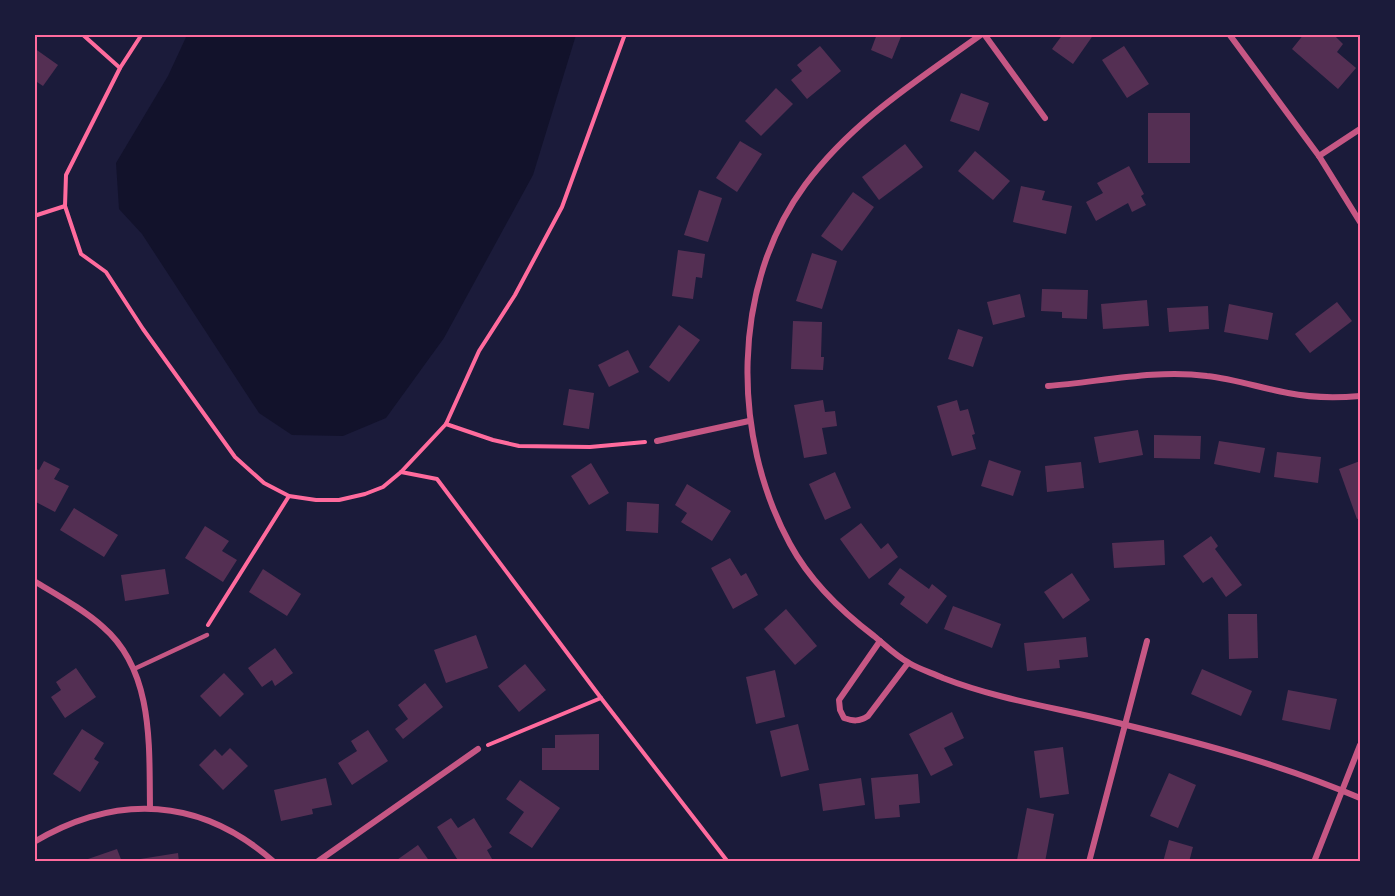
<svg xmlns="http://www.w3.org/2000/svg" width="1395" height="896" font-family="'Fira Sans Condensed',sans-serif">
  <rect width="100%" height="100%" fill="#1b1b3a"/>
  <path fill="#12122b" d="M187,35H576L533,175L444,338L386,418L343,436L292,435L259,413L142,234L119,209L116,163L168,76Z"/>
  <g fill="#542f53">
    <path d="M877,34H902L892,59L871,50Z"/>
    <path d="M1063,34H1094L1073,64L1052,49Z"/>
    <path d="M1304,34H1333L1343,44L1337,52L1356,68L1338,89L1292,49Z"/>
    <path d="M820,46L841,71L807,99L791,80L802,71L797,65Z"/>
    <path d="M1124,46L1149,84L1127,98L1102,60Z"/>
    <path d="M34,48L58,65L43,86L34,80Z"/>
    <path d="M776,88L793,104L761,136L745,121Z"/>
    <path d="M961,93L989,103L979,131L950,121Z"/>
    <rect x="1148" y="113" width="42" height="50"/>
    <path d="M740,141L762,154L737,192L716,178Z"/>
    <path d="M905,144L923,167L879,200L862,177Z"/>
    <path d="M975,151L1010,181L993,200L958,171Z"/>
    <path d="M1129,166L1144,194L1141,196L1146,205L1132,212L1128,203L1096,221L1086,202L1103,193L1097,183Z"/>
    <path d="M1021,186L1045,191L1042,200L1072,206L1066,234L1013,222Z"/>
    <path d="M699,190L722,198L708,242L684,235Z"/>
    <path d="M853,192L874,207L842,251L821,236Z"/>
    <path d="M678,250L705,254L702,278L696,277L693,299L672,296Z"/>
    <path d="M812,253L837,261L822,309L796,301Z"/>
    <path d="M1042,289L1088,290L1087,319L1062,318V312L1041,311Z"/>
    <path d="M1020,294L1025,317L993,325L987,302Z"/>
    <path d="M1147,300L1149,326L1103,329L1101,304Z"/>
    <path d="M1337,302L1352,321L1310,353L1295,334Z"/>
    <path d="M1229,304L1273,313L1268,340L1224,332Z"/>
    <path d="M1208,306L1209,329L1169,332L1167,308Z"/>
    <path d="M793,321L822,322L821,357H824L823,370L791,369Z"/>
    <path d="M679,325L700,340L669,382L649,367Z"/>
    <path d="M958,329L983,337L973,367L948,359Z"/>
    <path d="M628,350L639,372L609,387L598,365Z"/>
    <path d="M569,389L594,393L589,429L563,425Z"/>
    <path d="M823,400L825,412L835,411L837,426L822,428L827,454L804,458L794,405Z"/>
    <path d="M957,400L960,411L968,409L975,434L972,435L976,449L952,456L937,406Z"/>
    <path d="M1138,430L1143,455L1099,463L1094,437Z"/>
    <path d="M1154,435L1201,436L1200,459L1154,458Z"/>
    <path d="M1219,441L1265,448L1260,473L1214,464Z"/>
    <path d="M1277,452L1321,457L1318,483L1274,477Z"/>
    <path d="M989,460L1021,471L1013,496L981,486Z"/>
    <path d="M44,461L60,469L54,479L69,486L55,512L34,501V468L39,470Z"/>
    <path d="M1360,461V518L1357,519L1339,469Z"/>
    <path d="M1081,462L1084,488L1047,492L1045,466Z"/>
    <path d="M591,463L609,493L589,505L571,476Z"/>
    <path d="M835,472L851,508L825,520L809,484Z"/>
    <path d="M687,484L731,511L712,541L681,522L687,513L675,505Z"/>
    <path d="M627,502L659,504L658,533L626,531Z"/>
    <path d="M74,508L118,535L104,557L60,530Z"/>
    <path d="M861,523L881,549L888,543L898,557L869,579L840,539Z"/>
    <path d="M205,526L229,541L222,551L237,560L223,582L185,558Z"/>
    <path d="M1211,536L1218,546L1215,549L1242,585L1226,597L1212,577L1203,583L1183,556Z"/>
    <path d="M1164,540L1165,565L1114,568L1112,543Z"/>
    <path d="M730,558L741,576L746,573L758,595L733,609L711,568Z"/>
    <path d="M900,568L929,589L932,584L947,596L927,624L900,604L905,597L888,584Z"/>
    <path d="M165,569L169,594L125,601L121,575Z"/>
    <path d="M263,569L301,594L287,616L249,592Z"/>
    <path d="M1072,573L1090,600L1063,619L1044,592Z"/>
    <path d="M953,606L1001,624L992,648L944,629Z"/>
    <path d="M786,609L817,646L795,665L764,629Z"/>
    <path d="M1228,614H1257L1258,658L1229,659Z"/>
    <path d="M476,635L488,668L446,683L434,650Z"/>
    <path d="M1086,637L1088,657L1059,660L1060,668L1027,671L1024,643Z"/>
    <path d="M275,648L293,673L275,686L272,680L262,687L248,668Z"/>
    <path d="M525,664L546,690L519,712L498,686Z"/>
    <path d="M76,668L96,697L65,718L51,697L61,690L56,682Z"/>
    <path d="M1202,669L1252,691L1241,716L1191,694Z"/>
    <path d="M775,670L785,717L756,724L746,677Z"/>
    <path d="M224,673L244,694L220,717L200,696Z"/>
    <path d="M425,683L443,707L403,739L395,729L408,719L398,705Z"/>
    <path d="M1288,690L1337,699L1330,730L1282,720Z"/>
    <path d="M952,712L964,738L944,748L953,765L931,776L909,734Z"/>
    <path d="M798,724L809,770L781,777L770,731Z"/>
    <path d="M82,729L104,743L94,759L99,762L80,792L53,774Z"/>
    <path d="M368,730L388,761L352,785L338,763L357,751L351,741Z"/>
    <path d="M599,734V770H542V748H555V735Z"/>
    <path d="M1063,747L1069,794L1040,798L1034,751Z"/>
    <path d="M230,748L248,766L223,790L199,765L215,749L222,756Z"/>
    <path d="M1169,773L1196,785L1178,828L1150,816Z"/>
    <path d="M918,774L920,803L899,805L900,817L875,819L871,778Z"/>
    <path d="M326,778L332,805L312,809L313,814L281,821L274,790Z"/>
    <path d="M861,778L865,805L823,811L819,784Z"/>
    <path d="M520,780L560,808L532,848L509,833L524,812L506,799Z"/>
    <path d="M1027,808L1054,814L1045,862L1017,860Z"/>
    <path d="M451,818L458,828L474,818L492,847L487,850L492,859L488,862H459L437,827Z"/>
    <path d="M1169,840L1193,847L1189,862H1163Z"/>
    <path d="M418,845L430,862H394Z"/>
    <path d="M117,849L122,862H89L88,859Z"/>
    <path d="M178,853L179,862H134V860Z"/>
  </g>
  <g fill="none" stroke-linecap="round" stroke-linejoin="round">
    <g stroke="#ff6b9d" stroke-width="4">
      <path d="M82,34L120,68"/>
      <path d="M65,206L66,175L120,68L142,34"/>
      <path d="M34,216L65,206L81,254L106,272L143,329L235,457L264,483L289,496L316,500H339L365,494L383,487L401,472L446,424L479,351L515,295L562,207L625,34"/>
      <path d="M446,424L493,440L519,446L590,447L645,442"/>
      <path d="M401,472L437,479L601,698L728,862"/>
      <path d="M208,625L289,496"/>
      <path d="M488,745L601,698"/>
    </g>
    <path stroke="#c65784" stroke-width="4.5" d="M134,669L207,635"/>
    <g stroke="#c65784" stroke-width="6">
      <path d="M982,34C918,80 852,121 805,185C731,285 731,436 790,544C810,581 841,611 874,636C885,645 896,656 909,663C919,669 932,673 943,678C1002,701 1065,709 1126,725C1205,744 1285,766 1360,798"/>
      <path d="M984,34L1045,118"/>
      <path d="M1229,34L1319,156L1360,222"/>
      <path d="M1319,156L1360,129"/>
      <path d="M1048,386C1100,382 1155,369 1207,376C1234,379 1261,388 1288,393C1312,398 1336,398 1360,396"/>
      <path d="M657,441L749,421"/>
      <path d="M34,581C57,595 83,609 103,627C154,671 149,746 150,807"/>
      <path d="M880,641L839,700L840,710L844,718C853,721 859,722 868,716L908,663"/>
      <path d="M34,842C117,793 201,797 274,862"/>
      <path d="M317,862L478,749"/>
      <path d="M1089,862L1147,641"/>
      <path d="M1314,862L1360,745"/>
    </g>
  </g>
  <rect width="1395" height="896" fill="none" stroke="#1b1b3a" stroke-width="72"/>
  <rect x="36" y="36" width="1323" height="824" fill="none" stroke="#ff6b9d" stroke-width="2"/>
</svg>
